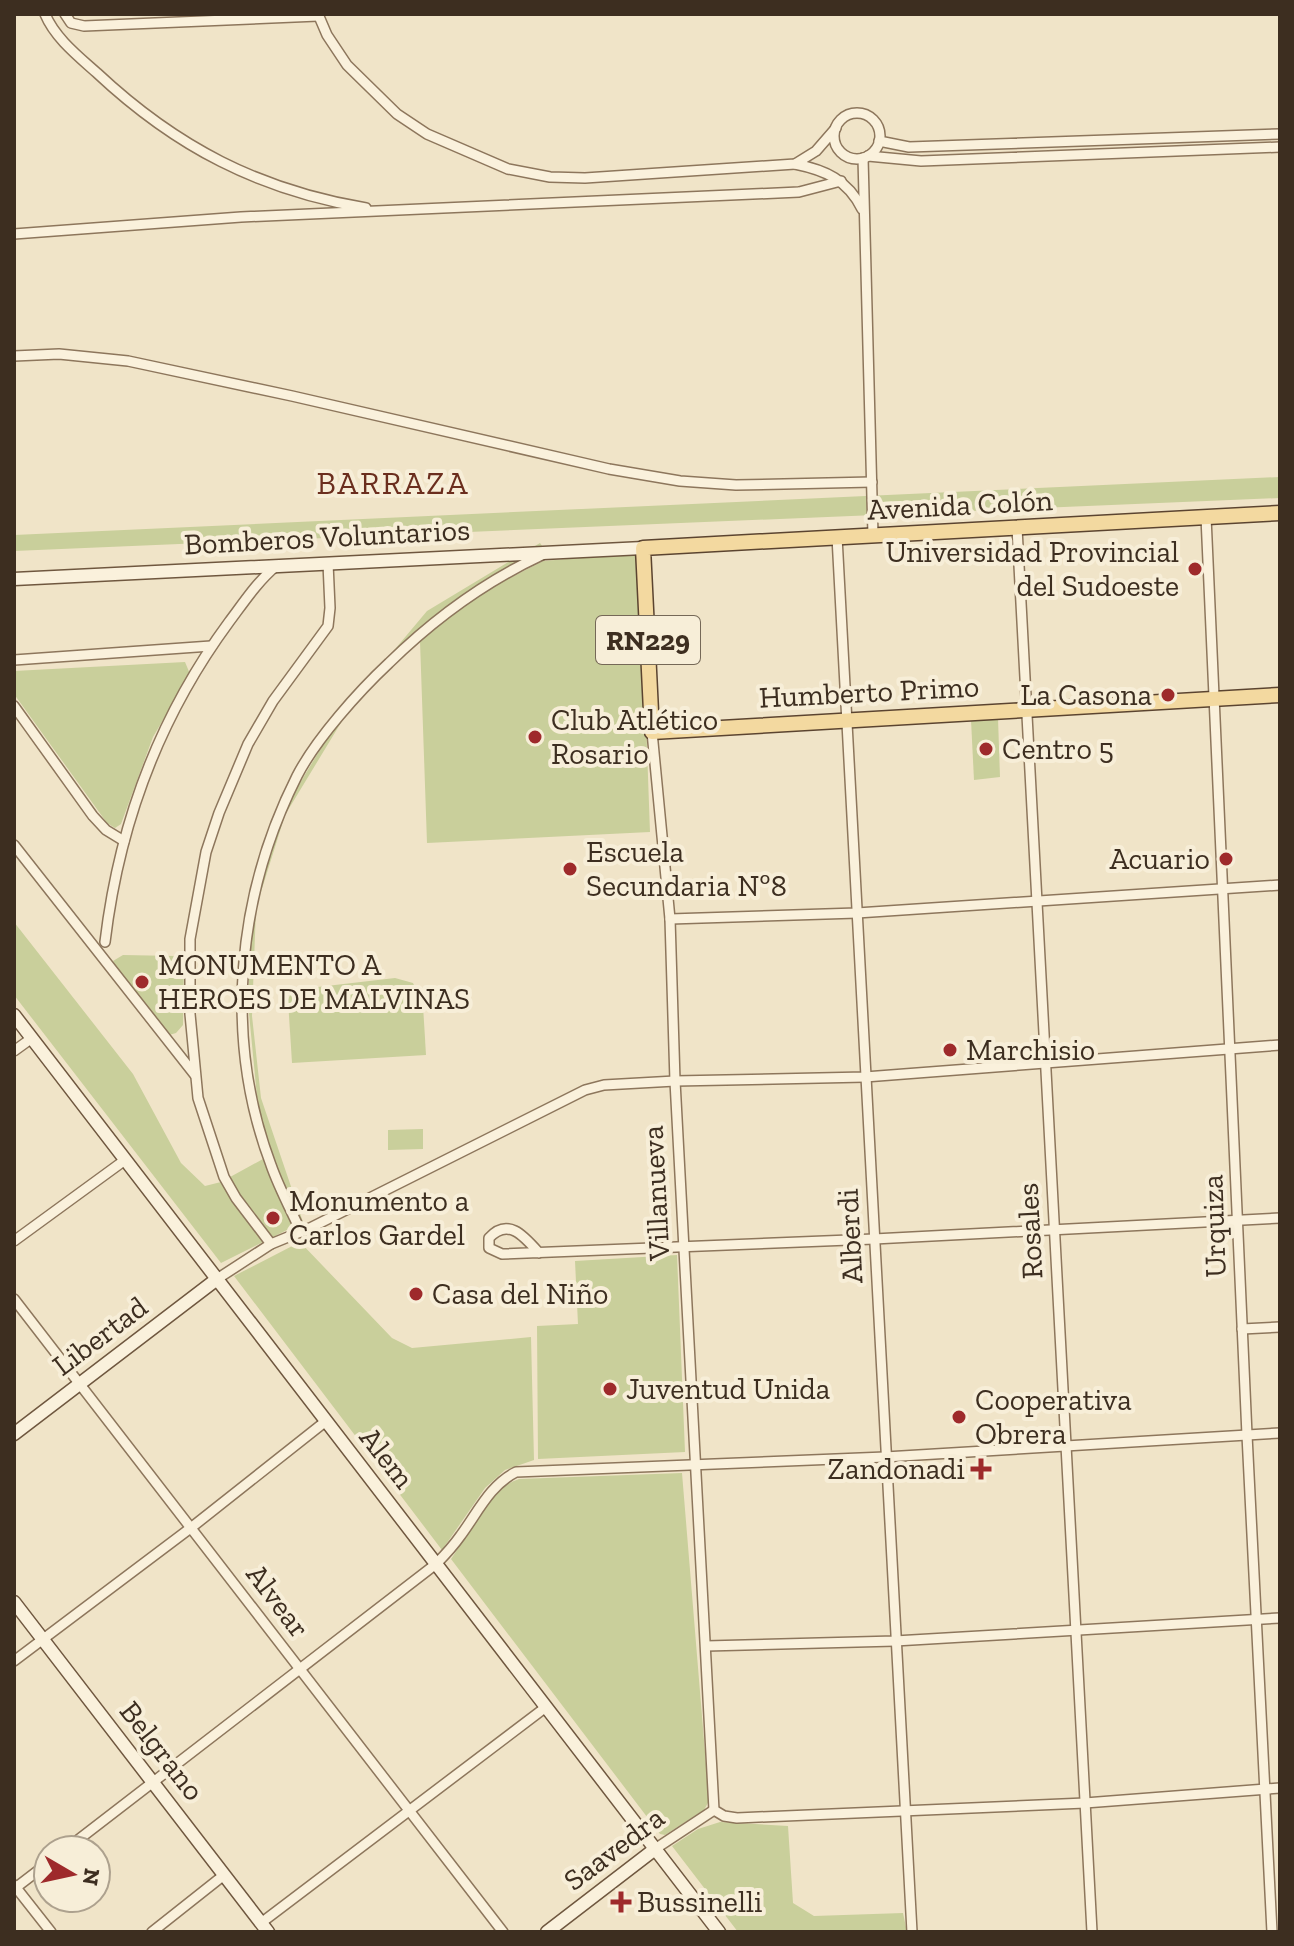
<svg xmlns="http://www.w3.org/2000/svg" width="1294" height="1946" font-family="'Zilla Slab',serif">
  <rect width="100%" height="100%" fill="#f0e4c8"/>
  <g fill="#c9cf9b">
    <path d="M1280,477V498L14,551V535Z"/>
    <path d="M540,543L547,553L506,580L543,561L640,553L650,832L427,843L420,641L359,693L285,815L256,908L252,1016L261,1098L303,1222L221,1263L14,995V922L133,1074L181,1163L205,1186L221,1182L263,1159L248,1003L252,905L283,811L344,710L427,611Z"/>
    <path d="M185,662L190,674L153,737L121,824L115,828L107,823L14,694V671Z"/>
    <path d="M998,718L1000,777L974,780L971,720Z"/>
    <path d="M123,955L176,956L184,960L183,1025L176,1033L169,1035L155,1022L116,970L113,961Z"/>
    <path d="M395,978L413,983L423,1005L426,1055L292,1063L288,1000L292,990Z"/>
    <path d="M423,1129V1149L388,1150V1130Z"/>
    <path d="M300,1242L392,1338L412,1348L531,1337L534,1460L505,1470L485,1488L442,1550L234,1276Z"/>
    <path d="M677,1255L685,1452L538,1459L537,1326L578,1324L575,1261Z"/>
    <path d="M682,1473L709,1801L704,1810L665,1835L660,1834L451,1559C470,1532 486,1490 519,1479Z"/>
    <path d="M720,1822L788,1826L793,1903L814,1916L903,1913L907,1932H738L672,1846L698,1829Z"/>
  </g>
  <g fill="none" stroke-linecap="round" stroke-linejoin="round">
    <defs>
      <g id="minor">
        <path d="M45,14C55,38 78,56 97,73C176,147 259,190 366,208"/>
        <path d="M65,14L71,23L84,26L318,16"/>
        <path d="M318,14L327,35L347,65L397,114L427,134L508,169L550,177L585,178L795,164L816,151L836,128"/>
        <circle cx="857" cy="136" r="23"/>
        <path d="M879,141L909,147L1280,134"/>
        <path d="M868,156L921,161L1280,147"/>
        <path d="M863,158L873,535"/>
        <path d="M795,164C825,170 848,180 862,209"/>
        <path d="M14,234L241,217L799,192L841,181"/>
        <path d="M14,356L59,354L128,361L292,396L609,469L680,481L736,485L872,482"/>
        <path d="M1206,517L1247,1435L1272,1932"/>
        <path d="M1017,528L1092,1932"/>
        <path d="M837,537L912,1932"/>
        <path d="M14,660L211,646"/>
        <path d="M14,706L93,816L106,830L124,841"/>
        <path d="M652,732L670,919L675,1081L714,1810L724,1816L737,1818L1085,1803L1280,1788"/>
        <path d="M14,845L195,1075"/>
        <path d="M670,919L857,913L1280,885"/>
        <path d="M105,942C119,825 159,717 229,622C244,602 257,582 276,566"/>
        <path d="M14,1051L32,1038"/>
        <path d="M301,1232C291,1210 279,1188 271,1165C223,1038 237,895 297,776C316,739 359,691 389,663C435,618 484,582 542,555"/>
        <path d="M14,1241L125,1160"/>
        <path d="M271,1244L236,1198L224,1177L198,1098L190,1014V939L206,852L219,813L248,744L273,701L328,626L330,608L328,563"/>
        <path d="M539,1253C524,1236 508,1217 489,1238V1248L502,1254L874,1239L1280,1218"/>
        <path d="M217,1279L271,1244L310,1228L585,1090L604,1085L675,1081L865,1077L1280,1045"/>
        <path d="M14,1299L503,1932"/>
        <path d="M1242,1329L1280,1327"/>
        <path d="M706,1646L895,1641L1280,1618"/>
        <path d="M14,1661L192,1527L326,1421"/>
        <path d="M655,1849L714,1810"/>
        <path d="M65,1850L436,1564C445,1555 454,1545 461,1535C478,1512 490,1485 516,1472L885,1457L1280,1433"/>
        <path d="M14,1885L51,1932"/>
        <path d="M14,1889L48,1863"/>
        <path d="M261,1923L546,1707"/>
        <path d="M152,1932L224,1875"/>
      </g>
      <g id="secondary">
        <path d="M14,579L643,548"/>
        <path d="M14,1015L719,1932"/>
        <path d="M14,1434L217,1279"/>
        <path d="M14,1602L268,1932"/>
        <path d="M547,1932L655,1849"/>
      </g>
      <path id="primary" d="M1280,513L643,548L652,732L1280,695"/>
    </defs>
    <use href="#minor" stroke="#8d765c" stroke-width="12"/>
    <use href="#secondary" stroke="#6f573f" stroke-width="15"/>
    <use href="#primary" stroke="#5b4430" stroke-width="17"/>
    <use href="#minor" stroke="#faf1dc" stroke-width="9"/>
    <use href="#secondary" stroke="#faf1dc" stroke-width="12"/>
    <use href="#primary" stroke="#f3d9a0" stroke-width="14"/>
  </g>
  <g fill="#9e2a2b" stroke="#f7eed8" stroke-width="3">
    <circle cx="1195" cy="569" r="8"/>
    <circle cx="1168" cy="695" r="8"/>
    <circle cx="535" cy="737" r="8"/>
    <circle cx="986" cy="749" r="8"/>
    <circle cx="1226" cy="859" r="8"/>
    <circle cx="570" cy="869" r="8"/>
    <circle cx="142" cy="982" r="8"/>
    <circle cx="950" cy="1050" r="8"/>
    <circle cx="273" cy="1218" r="8"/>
    <circle cx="416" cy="1294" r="8"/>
    <circle cx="610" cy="1389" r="8"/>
    <circle cx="959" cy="1417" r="8"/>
    <path d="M977 1457h8v8h8v8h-8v8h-8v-8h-8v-8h8z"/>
    <path d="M617 1890h8v8h8v8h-8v8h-8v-8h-8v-8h8z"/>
  </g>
  <g text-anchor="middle" stroke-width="8" stroke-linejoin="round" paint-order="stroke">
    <rect fill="#f7eed8" stroke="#756857" stroke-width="2" x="596" y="616" width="104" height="48" rx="6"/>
    <g font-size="28" font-weight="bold" fill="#3d2e20">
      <text x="648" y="650">RN229</text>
    </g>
    <g font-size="30" fill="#3d2e20" stroke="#f7eed8">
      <text transform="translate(960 505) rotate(-3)" y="10">Avenida Colón</text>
      <text transform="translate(327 537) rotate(-3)" y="10">Bomberos Voluntarios</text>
      <text transform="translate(869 692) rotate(-3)" y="10">Humberto Primo</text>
      <text transform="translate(656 1193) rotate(-93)" y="10">Villanueva</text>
      <text transform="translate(1214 1226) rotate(-92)" y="10">Urquiza</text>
      <text transform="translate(1030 1231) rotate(-93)" y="10">Rosales</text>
      <text transform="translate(850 1236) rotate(-93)" y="10">Alberdi</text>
      <text transform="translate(100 1336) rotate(-37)" y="10">Libertad</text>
      <text transform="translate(387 1458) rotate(52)" y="10">Alem</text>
      <text transform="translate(278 1601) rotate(53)" y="10">Alvear</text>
      <text transform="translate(162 1751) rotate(52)" y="10">Belgrano</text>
      <text transform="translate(614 1849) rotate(-37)" y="10">Saavedra</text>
    </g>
    <g font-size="30" fill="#3d2e20" stroke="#f7eed8" text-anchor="start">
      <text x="1179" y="562" text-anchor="end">Universidad Provincial<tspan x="1179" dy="34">del Sudoeste</tspan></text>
      <text x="1152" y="705" text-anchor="end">La Casona</text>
      <text x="551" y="730">Club Atlético<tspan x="551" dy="34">Rosario</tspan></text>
      <text x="1002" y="759">Centro 5</text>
      <text x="586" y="862">Escuela<tspan x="586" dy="34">Secundaria Nº8</tspan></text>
      <text x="1210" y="869" text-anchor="end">Acuario</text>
      <text x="158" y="975">MONUMENTO A<tspan x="158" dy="34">HEROES DE MALVINAS</tspan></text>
      <text x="966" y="1060">Marchisio</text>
      <text x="289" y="1211">Monumento a<tspan x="289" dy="34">Carlos Gardel</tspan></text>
      <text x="432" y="1304">Casa del Niño</text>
      <text x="626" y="1399">Juventud Unida</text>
      <text x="975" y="1410">Cooperativa<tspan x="975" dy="34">Obrera</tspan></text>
      <text x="965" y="1479" text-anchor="end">Zandonadi</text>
      <text x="637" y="1912">Bussinelli</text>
    </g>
    <g font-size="32" letter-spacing="2" fill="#6b2e1e" stroke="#f7eed8">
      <text x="393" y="494">BARRAZA</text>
    </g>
  </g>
  <rect width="1294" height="1946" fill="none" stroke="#3d2e20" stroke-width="32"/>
  <g transform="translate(72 1874) rotate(99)"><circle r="38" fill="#f7eed8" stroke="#ada18e" stroke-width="2"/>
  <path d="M0-6L14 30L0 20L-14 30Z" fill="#9e2a2b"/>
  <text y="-12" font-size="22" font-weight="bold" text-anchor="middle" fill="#3d2e20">N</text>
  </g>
</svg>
